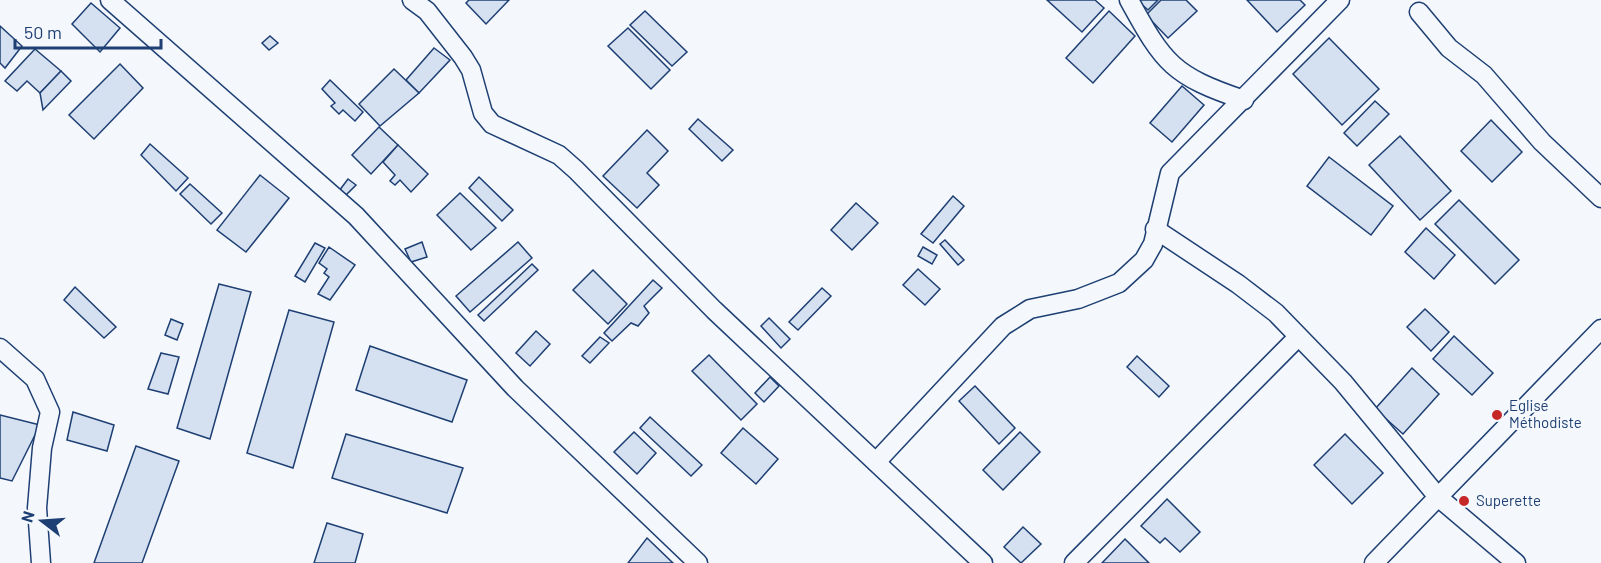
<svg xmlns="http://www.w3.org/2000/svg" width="1601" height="563" font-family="Barlow,sans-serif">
  <rect width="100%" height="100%" fill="#f4f7fb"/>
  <g fill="#d5e0f0" stroke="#1d3f73" stroke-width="1.5">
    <path d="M469,0H509L486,24L466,3Z"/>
    <path d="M1047,0H1095L1104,8L1082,32Z"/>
    <path d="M1137,0H1158L1148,10Z"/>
    <path d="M1161,0H1186L1197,11L1168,38L1146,15Z"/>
    <path d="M1247,0H1300L1305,5L1277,32Z"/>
    <path d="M91,3L120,28L100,52L72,24Z"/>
    <path d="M645,11L687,52L672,66L630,25Z"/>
    <path d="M1109,11L1135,36L1093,83L1066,58Z"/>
    <path d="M0,26L22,46L5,68L0,63Z"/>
    <path d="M628,28L670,70L651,89L608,46Z"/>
    <path d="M270,36L278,43L269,50L262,43Z"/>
    <path d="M1329,38L1379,89L1342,125L1293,74Z"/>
    <path d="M434,48L450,60L419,93L406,80Z"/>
    <path d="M35,49L61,71L40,93L27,81L17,91L5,81Z"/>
    <path d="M120,64L143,88L94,139L69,115Z"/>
    <path d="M394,69L419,93L380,126L359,104Z"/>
    <path d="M61,71L71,81L43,110L40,93Z"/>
    <path d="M330,80L363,112L355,121L343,110L339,114L331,106L335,103L322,89Z"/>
    <path d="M1182,86L1204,105L1172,142L1150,123Z"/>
    <path d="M1375,101L1389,114L1357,146L1344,133Z"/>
    <path d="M698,119L733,150L722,161L689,129Z"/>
    <path d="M1491,120L1522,152L1492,182L1461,151Z"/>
    <path d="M379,127L398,145L371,174L352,155Z"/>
    <path d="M647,130L668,151L647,173L659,185L637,208L603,176Z"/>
    <path d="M1400,136L1451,191L1420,220L1369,165Z"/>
    <path d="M150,144L188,178L176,191L141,155Z"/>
    <path d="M398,145L428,174L411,192L400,180L395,185L390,181L395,175L383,162Z"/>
    <path d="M1329,157L1393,206L1371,235L1307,186Z"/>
    <path d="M260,175L289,198L246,252L217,230Z"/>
    <path d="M479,177L513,210L502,221L469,188Z"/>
    <path d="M348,179L356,185L345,196L339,191Z"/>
    <path d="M190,184L222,213L211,224L180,194Z"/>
    <path d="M460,193L496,228L471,250L437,215Z"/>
    <path d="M953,196L964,206L933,243L921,234Z"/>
    <path d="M1459,200L1519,260L1495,284L1435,224Z"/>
    <path d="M856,203L878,223L852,250L831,230Z"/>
    <path d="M1426,228L1455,255L1434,279L1405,252Z"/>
    <path d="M945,240L964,260L958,265L940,244Z"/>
    <path d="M422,242L427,257L411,262L405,249Z"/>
    <path d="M518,242L532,258L470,312L456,296Z"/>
    <path d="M315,243L325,248L305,282L295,276Z"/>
    <path d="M329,247L355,265L330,300L318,294L329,277L324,273L327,269L319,263Z"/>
    <path d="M923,247L937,255L932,264L918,256Z"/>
    <path d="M532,264L538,270L484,321L478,315Z"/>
    <path d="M918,269L940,289L925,305L903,285Z"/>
    <path d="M593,270L627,304L608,324L573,290Z"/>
    <path d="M653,280L662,288L644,306L649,313L638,326L631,323L612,341L604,333Z"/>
    <path d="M219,284L251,292L210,439L177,428Z"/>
    <path d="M75,287L116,327L104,338L64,300Z"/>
    <path d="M822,288L831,296L798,330L789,322Z"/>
    <path d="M1425,309L1449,332L1431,351L1407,327Z"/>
    <path d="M289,310L334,322L293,468L247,453Z"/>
    <path d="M769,318L790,339L781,348L761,326Z"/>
    <path d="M171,319L183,324L177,340L165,335Z"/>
    <path d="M536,331L550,344L530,366L516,353Z"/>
    <path d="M1454,336L1493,373L1472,395L1433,359Z"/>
    <path d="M600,337L609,343L590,363L582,356Z"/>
    <path d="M370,346L467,380L452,422L356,390Z"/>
    <path d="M161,353L179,357L168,394L148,389Z"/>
    <path d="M709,355L757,404L741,420L692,371Z"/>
    <path d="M1137,356L1169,386L1159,397L1127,367Z"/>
    <path d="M1412,368L1439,394L1403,434L1375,409Z"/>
    <path d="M770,377L779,386L764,402L755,393Z"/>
    <path d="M975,386L1015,428L999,444L959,401Z"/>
    <path d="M73,412L114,425L107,451L67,440Z"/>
    <path d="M0,415L40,425L12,481L0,478Z"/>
    <path d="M650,417L702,465L691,476L640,428Z"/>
    <path d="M743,428L778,459L756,484L721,453Z"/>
    <path d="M634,432L656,453L637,474L614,452Z"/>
    <path d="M1020,432L1040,452L1003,490L983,470Z"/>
    <path d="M346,434L463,468L447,513L332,478Z"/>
    <path d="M1345,434L1383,473L1352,504L1314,465Z"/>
    <path d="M136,446L179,461L142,563H94Z"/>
    <path d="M1167,499L1200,532L1180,552L1165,538L1160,543L1141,526Z"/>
    <path d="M327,523L363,534L355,563H314Z"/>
    <path d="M1023,527L1041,544L1021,563L1004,547Z"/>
    <path d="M647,538L673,563H628Z"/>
    <path d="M1125,539L1149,563H1102Z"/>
  </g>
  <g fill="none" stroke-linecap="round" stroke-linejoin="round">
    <defs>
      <g id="minor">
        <path d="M110,0L356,216L515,388L698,563"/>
        <path d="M412,0L427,11L463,57L471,70L483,113L492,124L559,155L576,170L714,310L983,563"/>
        <path d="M1129,0C1164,64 1173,76 1244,100"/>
        <path d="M1419,12L1449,48L1484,75L1542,142L1601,198"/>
        <path d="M1155,229L1238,284L1276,313L1343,382L1438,497L1516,563"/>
        <path d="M0,348L35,379L50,412L42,448L37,508L41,563"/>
        <path d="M876,462L1003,326L1030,309L1078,299L1119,283L1144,260L1153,244L1170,173L1340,0"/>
        <path d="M1074,563L1298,337"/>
        <path d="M1374,563L1601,329"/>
      </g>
    </defs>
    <use href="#minor" stroke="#1d3f73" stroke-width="21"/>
    <use href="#minor" stroke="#f4f7fb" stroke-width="18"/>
  </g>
  <g fill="#c62828" stroke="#f4f7fb" stroke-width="2">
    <circle cx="1497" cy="415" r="6"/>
    <circle cx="1464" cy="501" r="6"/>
  </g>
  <g text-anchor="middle" stroke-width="4.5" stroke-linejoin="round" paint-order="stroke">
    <g font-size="15" fill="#1d3f73" stroke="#f4f7fb" text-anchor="start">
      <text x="1509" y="411">Eglise<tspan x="1509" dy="17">Méthodiste</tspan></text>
      <text x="1476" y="506">Superette</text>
    </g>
  </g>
  <g transform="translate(42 521) rotate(287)" stroke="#f4f7fb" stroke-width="4.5" paint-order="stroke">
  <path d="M0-4.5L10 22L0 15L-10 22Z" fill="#1d3f73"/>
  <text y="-9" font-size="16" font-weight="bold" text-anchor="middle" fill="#1d3f73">N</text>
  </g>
  <path d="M15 39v9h146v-9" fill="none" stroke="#1d3f73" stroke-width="3"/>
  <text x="24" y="39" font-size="18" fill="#1d3f73" stroke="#f4f7fb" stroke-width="4.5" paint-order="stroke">50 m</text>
</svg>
